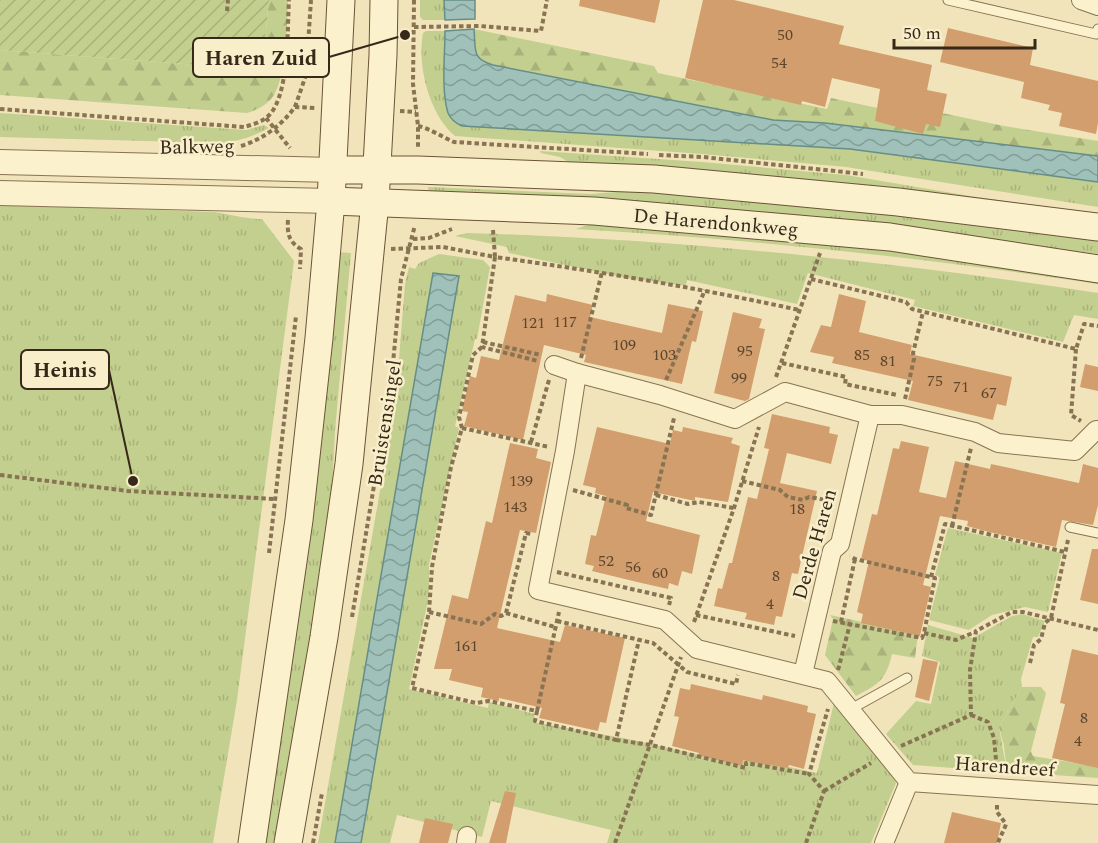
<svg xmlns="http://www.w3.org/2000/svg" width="1098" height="843" font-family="Spectral,serif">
  <defs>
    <pattern id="grass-tufts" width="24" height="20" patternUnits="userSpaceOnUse" patternTransform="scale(1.5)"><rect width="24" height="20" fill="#c3cf8e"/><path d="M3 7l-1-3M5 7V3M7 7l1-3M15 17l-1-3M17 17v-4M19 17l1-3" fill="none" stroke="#a8b27a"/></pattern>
    <pattern id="forest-firs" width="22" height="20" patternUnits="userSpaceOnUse" patternTransform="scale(1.5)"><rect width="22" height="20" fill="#c3cf8e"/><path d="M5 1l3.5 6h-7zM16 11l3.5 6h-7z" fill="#a8b27a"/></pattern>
    <pattern id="garden-furrows" width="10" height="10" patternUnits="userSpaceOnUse" patternTransform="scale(1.5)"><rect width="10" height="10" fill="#c3cf8e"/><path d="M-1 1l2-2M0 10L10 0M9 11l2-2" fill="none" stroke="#a8b27a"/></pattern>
    <pattern id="water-waves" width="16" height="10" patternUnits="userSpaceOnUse" patternTransform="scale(1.5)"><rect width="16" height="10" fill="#9fc1b9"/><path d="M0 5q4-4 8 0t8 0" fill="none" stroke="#829d96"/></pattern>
  </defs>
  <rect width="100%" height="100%" fill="#f1e4ba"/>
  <g fill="url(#grass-tufts)">
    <path d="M420,0H444L445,20H423L420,17Z"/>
    <path d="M426,31H445V98L462,126L850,149L1098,182V207L846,167L702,154L455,136C429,114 417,66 423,33Z"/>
    <path d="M0,113L246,130L264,125L269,128C252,137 237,142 218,143L0,137Z"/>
    <path d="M540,151L702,162L846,175L970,196L1098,214L570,163L560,157L541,153Z"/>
    <path d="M428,187L591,194L628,191L701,192L1098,238V254L894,227L429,193Z"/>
    <path d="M0,204L213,212C230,214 245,219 262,219L294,261L237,700L213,843H0Z"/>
    <path d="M596,222L891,248L1098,276V284C925,258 751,239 576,229Z"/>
    <path d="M467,233C678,239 889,261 1098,293V319L1074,315L1063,342L913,306L915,300L808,273L797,304L687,280L686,286L626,278L509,253L507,247L455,236Z"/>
    <path d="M337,252L351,253L335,431L330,530L279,843H263Z"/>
    <path d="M439,254L483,260L490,267L477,339H475L455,426L459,428L429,565V596L409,689L488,708L489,702L535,714L533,722L623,738L737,763L743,757L817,773L835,699L893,774L896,783L871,843H607L611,830L491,801L482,837L397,815L390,843H361L430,445L433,274L335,843H318L386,457L397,384L405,284L409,267L415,269L419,263Z"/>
    <path d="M948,528L1062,553L1048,612L1025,607L992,615L969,630L929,620L940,577L935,575Z"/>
    <path d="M1022,614L1045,621L1038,637H1033L1021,679L1022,687L999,727L1007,772L913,765L886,734L916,701L931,704L940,662L922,656L928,625L973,638L1012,616Z"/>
  </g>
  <g fill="url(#forest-firs)">
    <path d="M269,0H288C287,23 286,76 274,95C268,104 258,110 247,113L0,95V50L262,70Z"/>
    <path d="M474,29L654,66L658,73L827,109L831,98L920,117L923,109L1004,126L1098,141V156L825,123L773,120L493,65C471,59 476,49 474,29Z"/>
    <path d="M830,615L918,634L915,658L892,654C886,680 879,684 856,696L825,655L833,619Z"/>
    <path d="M1022,687H1041L1046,693L1031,751L1033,756L1098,767V778L1007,772L1004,746L999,727Z"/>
  </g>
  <path fill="url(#garden-furrows)" d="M0,0H269L262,70L0,50Z"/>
  <g fill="url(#water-waves)" stroke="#668e87" stroke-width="1.5">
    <path d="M444,0H475V19L445,20Z"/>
    <path d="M474,29C476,49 471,59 493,65L773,120L825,123L1098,156V182L850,149L462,126C455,123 451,120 448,113C441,90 445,55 445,31Z"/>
    <path d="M433,273L459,276L361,843H335Z"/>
  </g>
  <g fill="#d29e6d">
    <path d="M580,0H660L655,23L579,6Z"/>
    <path d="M703,0H734L844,26L839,44L932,65L927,90L947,94L940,127L926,124L923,134L875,121L880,89L832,78L825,107L802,101L801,105L685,78Z"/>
    <path d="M948,28L1033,48L1030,65L1098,81V123L1096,134L1059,126L1062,113L1048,110L1050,105L1021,98L1024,82L940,62Z"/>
    <path d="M547,294L593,305L590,317L662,333L668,304L703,311L696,342L692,341L682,384L584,362L586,355L544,345L523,440L464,426L468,412L462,411L470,376L476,378L481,356L499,360L515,295L546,302Z"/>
    <path d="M839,294L866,301L859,332L912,345L910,354L1012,377L1006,406L997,404L993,420L908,400L913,381L832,363L834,357L810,352L821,325L831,327Z"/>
    <path d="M733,312L762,319L759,328L765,329L749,399L745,401L714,393Z"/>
    <path d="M1085,364L1098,367V391L1080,387Z"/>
    <path d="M772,414L830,427L829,433L838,435L831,464L787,453L780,483L817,491L798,574L792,573L782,617L776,616L774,625L745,619L747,613L714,606L718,588L722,589L729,563H732L748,497L757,499L769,449L764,448Z"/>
    <path d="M597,427L670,444L673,430L682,432L683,427L733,438L731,443L740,446L728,502L695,497V501L653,492L646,521L700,535L692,574L682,571L678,586L669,583L668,589L637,582L592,571L594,566L585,564L591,535L596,536L606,496L595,493L596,488L583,485Z"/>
    <path d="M901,441L929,447L919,492L946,498L955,461L990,469L991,464L1079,483L1083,464L1098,468V505L1093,525L1062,520L1056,547L985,531L967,526L968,521L940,516L923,585L931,587L920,636L861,623L863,614L857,612L869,561L861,559L872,514L877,515L893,448L899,449Z"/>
    <path d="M510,443L538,449L536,458L551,462L536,533L520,530L497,628L560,642L565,625L625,638L606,723L600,722L598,731L539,718L542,708L499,698V701L481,697L483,688L449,680L452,669H434L452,595L468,599L486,521L492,523Z"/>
    <path d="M1092,549H1098V604L1080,600Z"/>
    <path d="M1072,649L1098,655V768L1052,758L1065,704L1060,703Z"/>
    <path d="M923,659L938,662L929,701L915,697Z"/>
    <path d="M691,684L762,700L763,695L808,706L807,712L816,714L804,769L789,765L788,768L771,765V766L743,760L742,766L698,755L699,753L672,746L679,717L674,716L680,688L690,690Z"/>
    <path d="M505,791L516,793L506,843H489Z"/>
    <path d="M952,812L1001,823L997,843H944Z"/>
    <path d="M425,818L453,824L448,843H419Z"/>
  </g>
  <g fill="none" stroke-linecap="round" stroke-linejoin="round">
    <defs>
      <g id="service">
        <path d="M948,0L1096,34L1098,29"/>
        <path d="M1070,527L1098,533"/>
        <path d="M851,709L907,678"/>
      </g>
      <g id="minor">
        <path d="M1081,0L1098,6"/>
        <path d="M554,365L577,373"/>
        <path d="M1098,430H1096L1075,451L998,443L975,432L902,415H870L785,392L735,419L660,395L577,373L565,451L538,590L665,620L697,649L827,681L909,782L1098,795"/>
        <path d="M803,674L832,551L840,544L870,415"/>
        <path d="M466,843L467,836"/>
        <path d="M884,843L909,782"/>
      </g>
      <g id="tertiary">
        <path d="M0,162L332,170"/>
        <path d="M0,193L331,201"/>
      </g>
      <g id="secondary">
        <path d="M332,170H418L654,179L898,202L1098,227"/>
        <path d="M331,201L594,211L890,237L1098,269"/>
        <path d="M252,843L299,520L319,338L331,201L341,0"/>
        <path d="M288,843L324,637L349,464L375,202L383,55L384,0"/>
      </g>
    </defs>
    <use href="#service" stroke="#887353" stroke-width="11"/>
    <use href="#minor" stroke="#887353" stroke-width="20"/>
    <use href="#tertiary" stroke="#887353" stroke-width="26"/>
    <use href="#secondary" stroke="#6a5437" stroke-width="29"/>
    <g stroke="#887353" stroke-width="4" stroke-dasharray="4.5 3" stroke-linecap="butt">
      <path d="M414,0L413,84L418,126V149"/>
      <path d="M227,11L228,0"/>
      <path d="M414,27L480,26L541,31L547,0"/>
      <path d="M295,107L306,75L311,0"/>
      <path d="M0,109L244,127C251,125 259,123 266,118C290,100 287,29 289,0"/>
      <path d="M400,111L416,112"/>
      <path d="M266,118L290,148"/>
      <path d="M418,126C431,129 442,137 454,142L648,154"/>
      <path d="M241,146C263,139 281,126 295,107L315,108"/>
      <path d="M659,155L703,157L863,174"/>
      <path d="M288,220C287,234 289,242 301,249L300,269"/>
      <path d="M493,230L495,257C597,271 698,288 799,310"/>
      <path d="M413,239L429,238L452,229"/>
      <path d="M391,249L443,247L495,257L482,347L538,361"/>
      <path d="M811,279L906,302L912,309L1076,349L1084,324L1098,326"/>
      <path d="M483,342L541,355"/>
      <path d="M482,347L473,355L459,417L462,428L451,467L432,567L429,612L412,688L476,703L489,701L537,711L535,721L616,740L639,640"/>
      <path d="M1076,349L1071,415L1081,421"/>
      <path d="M581,358L602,272"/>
      <path d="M782,363L846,377L845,384L897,395"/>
      <path d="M776,377L820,253"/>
      <path d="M666,380L705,290"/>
      <path d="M905,399L914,359L913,353L923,312"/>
      <path d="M462,428L549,447"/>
      <path d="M531,442L549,380"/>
      <path d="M0,475L128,491L275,499"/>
      <path d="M742,481L780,490L788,497L803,500L809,497L832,501"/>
      <path d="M573,490L627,505L626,508L651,515L674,418"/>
      <path d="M656,495L688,504L699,502L734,508"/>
      <path d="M952,526L971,448"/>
      <path d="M269,553L296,316"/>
      <path d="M557,572L671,598L669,605"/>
      <path d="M931,577L945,524L1065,552"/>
      <path d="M429,612L481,624L495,614L501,616L506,613L526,533L531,534"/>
      <path d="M506,613L555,627"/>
      <path d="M696,615L795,636"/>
      <path d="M352,617L391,384L401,279L415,225"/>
      <path d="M557,621L653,643L687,672L736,684L738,675"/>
      <path d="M833,621L922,638L924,633L935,578L855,559L850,556"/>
      <path d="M694,622L734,508L759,427"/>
      <path d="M841,622L855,559"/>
      <path d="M924,633L956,640L975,632"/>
      <path d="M1030,663L1034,645L1041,639L1045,623L1051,618L1068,540"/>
      <path d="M838,670L850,624"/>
      <path d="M537,711L559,612"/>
      <path d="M971,715L988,722L994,738L997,771"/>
      <path d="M616,740L651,745L746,768V763L809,774"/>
      <path d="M901,746L971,715L970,670L976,631L1012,612H1023L1098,630"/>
      <path d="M824,791L871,763"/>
      <path d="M997,805V812L1006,824C1004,831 1000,836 998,843"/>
      <path d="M313,843L322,793"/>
      <path d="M615,843L681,657"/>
      <path d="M806,843L824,791L809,774L828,709"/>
    </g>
    <use href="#service" stroke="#fbf1cd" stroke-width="9"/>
    <use href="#minor" stroke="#fbf1cd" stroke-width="18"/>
    <use href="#tertiary" stroke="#fbf1cd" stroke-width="24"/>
    <use href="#secondary" stroke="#fbf1cd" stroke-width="27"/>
  </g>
  <g text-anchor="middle" stroke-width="5" stroke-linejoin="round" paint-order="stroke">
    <g font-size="16" fill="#5d462e">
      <text x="785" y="40">50</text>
      <text x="779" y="68">54</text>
      <text x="565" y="327">117</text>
      <text x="533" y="328">121</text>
      <text x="624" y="350">109</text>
      <text x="745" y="356">95</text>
      <text x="664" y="360">103</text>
      <text x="862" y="360">85</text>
      <text x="888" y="366">81</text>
      <text x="739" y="383">99</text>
      <text x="935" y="386">75</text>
      <text x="961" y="392">71</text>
      <text x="989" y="398">67</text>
      <text x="521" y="486">139</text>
      <text x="515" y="512">143</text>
      <text x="797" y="514">18</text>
      <text x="606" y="566">52</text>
      <text x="633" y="572">56</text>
      <text x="660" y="578">60</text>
      <text x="776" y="581">8</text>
      <text x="770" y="609">4</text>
      <text x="466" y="651">161</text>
      <text x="1084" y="723">8</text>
      <text x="1078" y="746">4</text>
    </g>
    <g font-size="20" fill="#362919" stroke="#f8eeca">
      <text transform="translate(197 146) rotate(-1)" y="7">Balkweg</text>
      <text transform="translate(716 222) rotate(5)" y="7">De Harendonkweg</text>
      <text transform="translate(384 423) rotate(-81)" y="7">Bruistensingel</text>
      <text transform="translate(814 544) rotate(-74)" y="7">Derde Haren</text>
      <text transform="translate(1005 766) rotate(4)" y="7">Harendreef</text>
    </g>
  </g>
  <path fill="none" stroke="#362919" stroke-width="2" d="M405 35L329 57M133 481L109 370"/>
  <g fill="#362919" stroke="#f8eeca" stroke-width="2">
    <circle cx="405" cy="35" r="6"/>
    <circle cx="133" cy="481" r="6"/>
  </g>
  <g fill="#f8eeca" stroke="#362919" stroke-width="2">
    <rect x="193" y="38" width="136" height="39" rx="6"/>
    <rect x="21" y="350" width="88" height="39" rx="6"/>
  </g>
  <g font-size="21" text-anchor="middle" font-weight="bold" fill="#362919">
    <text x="261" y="65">Haren Zuid</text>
    <text x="65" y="377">Heinis</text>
  </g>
  <path d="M894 39v9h141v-9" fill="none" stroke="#362919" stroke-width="3"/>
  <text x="903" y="39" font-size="18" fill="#362919" stroke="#f8eeca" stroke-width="4.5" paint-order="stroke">50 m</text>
</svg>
